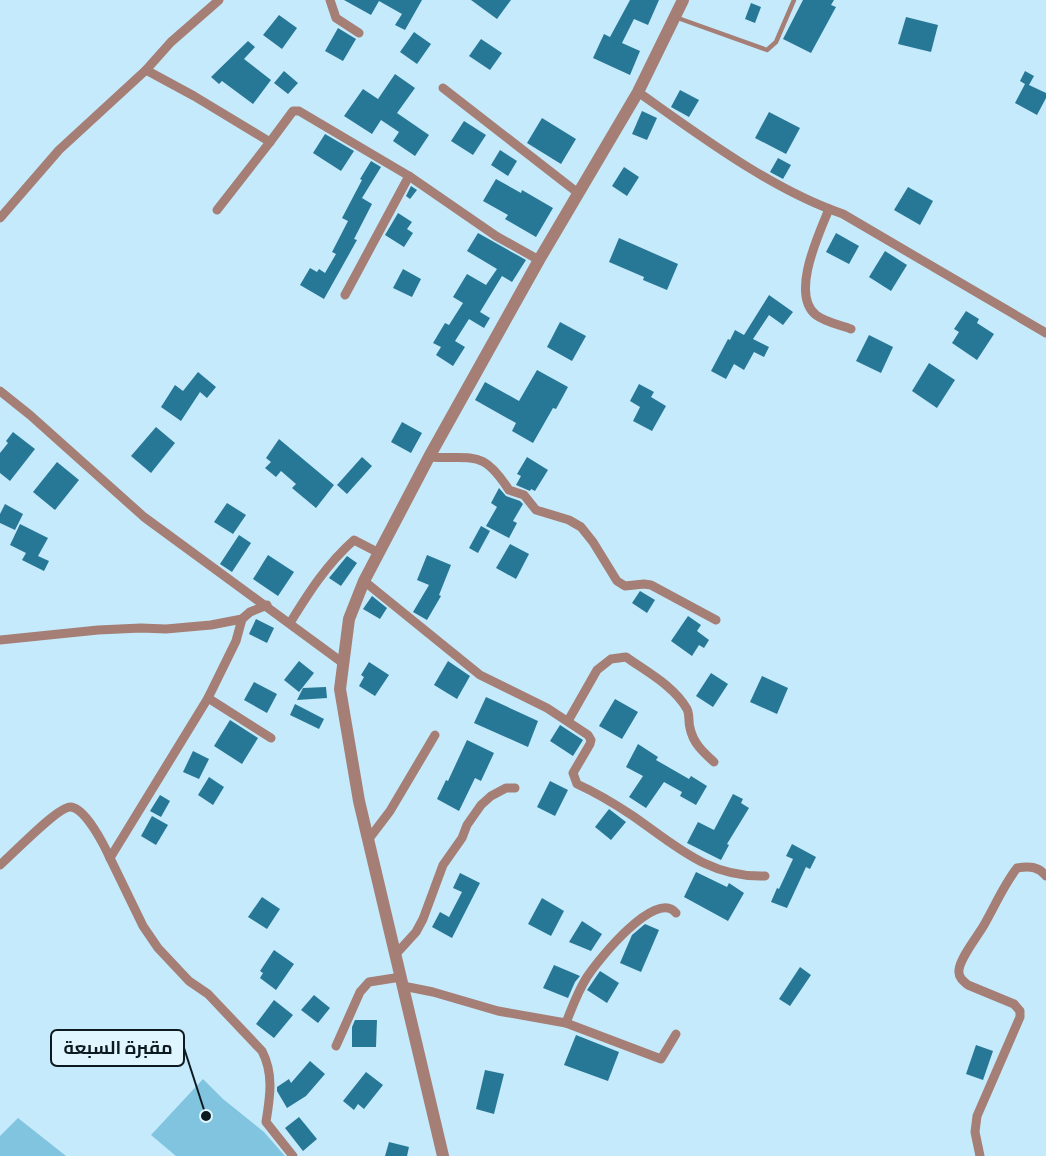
<svg xmlns="http://www.w3.org/2000/svg" width="1046" height="1156" font-family="'Source Sans 3',Cairo,sans-serif">
  <rect width="100%" height="100%" fill="#c5eafb"/>
  <g fill="#81c4e0">
    <path d="M203,1079L223,1099L264,1132L285,1156H176L151,1135Z"/>
    <path d="M18,1118L66,1156H0V1136Z"/>
  </g>
  <g fill="#277896">
    <path d="M344,0H422L405,30L395,25L402,14L379,1L371,15Z"/>
    <path d="M471,0H511L497,19Z"/>
    <path d="M630,0H659L648,25L634,19L622,43L640,51L630,75L593,58L604,34L610,37Z"/>
    <path d="M803,0H834L831,5L836,7L811,53L783,39Z"/>
    <path d="M751,3L761,7L755,23L745,19Z"/>
    <path d="M279,15L297,28L282,49L263,35Z"/>
    <path d="M906,17L938,25L931,52L898,44Z"/>
    <path d="M338,28L356,39L343,61L325,51Z"/>
    <path d="M414,32L431,44L417,64L400,52Z"/>
    <path d="M481,39L502,53L490,70L469,56Z"/>
    <path d="M248,41L255,47L244,59L271,80L253,104L222,81L219,84L211,77Z"/>
    <path d="M284,71L298,83L288,94L274,83Z"/>
    <path d="M1025,71L1034,76L1029,85L1046,93V98L1037,115L1015,103L1025,84L1020,81Z"/>
    <path d="M395,74L415,88L397,113L429,135L415,156L393,141L399,132L381,120L372,134L344,116L363,89L378,99Z"/>
    <path d="M680,90L699,100L689,117L671,107Z"/>
    <path d="M642,111L657,118L647,140L632,134Z"/>
    <path d="M769,112L800,128L786,154L755,138Z"/>
    <path d="M542,118L576,139L561,164L527,143Z"/>
    <path d="M464,121L486,135L473,155L451,141Z"/>
    <path d="M325,134L354,151L341,171L313,153Z"/>
    <path d="M500,150L517,161L508,176L491,165Z"/>
    <path d="M778,158L791,165L783,179L770,172Z"/>
    <path d="M371,161L381,167L362,198L372,204L354,239L357,240L324,299L300,285L310,268L317,272L319,269L325,273L336,254L332,252L348,221L342,218L362,180L360,179Z"/>
    <path d="M624,167L639,177L627,196L612,186Z"/>
    <path d="M496,179L521,193L522,190L553,208L536,237L505,219L508,215L483,201Z"/>
    <path d="M411,186L417,190L410,199L406,196Z"/>
    <path d="M908,187L933,201L920,225L894,210Z"/>
    <path d="M398,213L412,222L407,229L413,233L404,247L385,235Z"/>
    <path d="M478,233L526,260L512,282L502,276L480,312L490,318L484,328L469,319L455,341L465,347L453,366L436,355L441,347L433,343L445,323L449,325L463,303L453,297L467,274L486,285L497,269L467,251Z"/>
    <path d="M836,233L859,246L849,264L826,252Z"/>
    <path d="M619,238L678,264L667,290L643,280L644,277L609,262Z"/>
    <path d="M885,251L907,265L891,291L869,277Z"/>
    <path d="M403,269L421,279L412,297L393,288Z"/>
    <path d="M769,295L793,312L783,325L769,315L753,339L769,347L764,357L754,352L744,370L734,364L726,379L711,371L728,339L730,340L735,330L744,335Z"/>
    <path d="M966,311L979,319L977,323L994,334L977,360L952,343L959,332L954,329Z"/>
    <path d="M560,322L586,336L572,361L547,347Z"/>
    <path d="M869,335L893,347L881,373L856,361Z"/>
    <path d="M929,363L955,380L937,408L912,391Z"/>
    <path d="M537,370L568,387L556,409L553,408L533,443L512,431L516,423L475,400L485,382L519,401Z"/>
    <path d="M198,372L216,387L207,398L200,392L181,421L161,407L175,385L183,391Z"/>
    <path d="M639,384L654,392L651,397L666,406L652,431L633,421L640,407L630,401Z"/>
    <path d="M402,422L422,433L411,453L391,442Z"/>
    <path d="M156,427L175,443L151,473L131,456Z"/>
    <path d="M13,432L35,449L10,481L0,473V453L8,443L6,441Z"/>
    <path d="M279,439L334,485L316,508L292,488L296,484L281,471L276,477L265,468L271,462L266,458Z"/>
    <path d="M362,457L372,466L347,494L337,485Z"/>
    <path d="M527,457L548,470L535,491L531,489L530,491L516,485L521,476L517,474Z"/>
    <path d="M57,462L79,480L55,510L33,492Z"/>
    <path d="M499,488L506,496L520,501L523,504L513,521L517,523L509,538L486,526L497,507L491,503Z"/>
    <path d="M227,503L246,515L233,534L214,522Z"/>
    <path d="M5,504L23,514L15,530L0,523V514Z"/>
    <path d="M20,524L48,538L38,556L49,561L44,571L22,560L26,553L10,545Z"/>
    <path d="M481,526L490,531L478,553L469,548Z"/>
    <path d="M239,535L251,543L232,572L220,564Z"/>
    <path d="M510,544L529,554L516,579L496,568Z"/>
    <path d="M268,555L294,572L278,596L253,579Z"/>
    <path d="M427,555L451,565L439,595L441,596L427,620L413,612L429,585L417,580Z"/>
    <path d="M347,556L357,563L341,586L329,578Z"/>
    <path d="M640,591L655,600L647,613L632,603Z"/>
    <path d="M372,596L387,608L380,619L363,609Z"/>
    <path d="M688,616L701,625L697,631L709,640L704,648L699,645L692,656L671,641Z"/>
    <path d="M256,619L274,628L267,643L249,634Z"/>
    <path d="M299,661L314,673L299,692L284,680Z"/>
    <path d="M448,661L470,676L457,699L434,685Z"/>
    <path d="M369,662L389,675L375,696L359,686L364,677L361,675Z"/>
    <path d="M711,673L728,684L713,707L696,696Z"/>
    <path d="M762,676L788,688L777,714L750,702Z"/>
    <path d="M254,682L277,694L267,713L244,700Z"/>
    <path d="M326,687L327,698L297,700L303,688Z"/>
    <path d="M486,697L538,721L528,747L474,723Z"/>
    <path d="M615,699L638,712L622,739L599,726Z"/>
    <path d="M295,704L324,719L319,729L290,715Z"/>
    <path d="M230,720L258,738L242,764L214,746Z"/>
    <path d="M560,725L583,740L573,756L550,741Z"/>
    <path d="M467,740L494,753L481,781L475,778L459,811L437,799L446,780L448,781Z"/>
    <path d="M638,744L658,757L656,760L689,779L691,776L707,786L696,805L680,796L682,792L664,782L646,808L629,797L643,776L626,767Z"/>
    <path d="M193,751L209,759L199,779L183,772Z"/>
    <path d="M209,777L224,787L213,805L198,795Z"/>
    <path d="M550,781L568,790L555,816L537,807Z"/>
    <path d="M733,794L743,799L741,803L749,808L727,844L729,845L721,860L687,843L698,822L714,830Z"/>
    <path d="M160,795L170,801L161,817L150,811Z"/>
    <path d="M609,809L626,822L611,840L595,827Z"/>
    <path d="M152,816L168,825L156,845L141,836Z"/>
    <path d="M792,844L816,857L810,869L806,867L787,908L771,902L777,888L779,889L793,859L786,856Z"/>
    <path d="M696,872L727,887L729,883L744,893L728,921L684,897Z"/>
    <path d="M460,873L480,883L452,938L432,927L440,912L449,917L462,892L453,888Z"/>
    <path d="M262,897L280,909L267,929L248,917Z"/>
    <path d="M542,898L564,911L551,936L528,924Z"/>
    <path d="M582,921L602,934L591,951L569,942Z"/>
    <path d="M645,924L659,930L641,972L620,963L632,935Z"/>
    <path d="M274,950L294,964L276,990L260,978L263,973L260,971Z"/>
    <path d="M554,965L580,976L575,982L568,998L543,988Z"/>
    <path d="M800,967L811,975L790,1006L779,999Z"/>
    <path d="M600,971L619,983L607,1003L587,990Z"/>
    <path d="M314,995L330,1008L318,1023L301,1010Z"/>
    <path d="M274,1000L293,1015L274,1038L256,1024Z"/>
    <path d="M355,1020H377L376,1047H352V1027Z"/>
    <path d="M576,1035L619,1052L608,1081L564,1065Z"/>
    <path d="M976,1045L993,1051L983,1080L966,1074Z"/>
    <path d="M310,1061L325,1074L306,1096L287,1108L277,1091V1087L289,1079L291,1083Z"/>
    <path d="M485,1070L504,1074L494,1114L476,1109Z"/>
    <path d="M366,1072L383,1085L364,1109L358,1104L354,1110L343,1101Z"/>
    <path d="M299,1117L317,1139L303,1151L285,1128Z"/>
    <path d="M389,1142L409,1147L407,1156H385Z"/>
  </g>
  <g fill="none" stroke-linecap="round" stroke-linejoin="round">
    <path stroke="#a57e75" stroke-width="4.5" d="M675,17L767,50L776,42L794,0"/>
    <g stroke="#a57e75" stroke-width="9">
      <path d="M330,0L336,18L359,33"/>
      <path d="M146,70L194,96L270,142L293,111H299L409,176L496,236L539,260"/>
      <path d="M443,88L578,193"/>
      <path d="M638,92C699,135 772,190 843,214L1046,333"/>
      <path d="M829,209C819,234 790,294 816,315C825,322 840,325 851,329"/>
      <path d="M217,210L270,142"/>
      <path d="M0,218L59,150L146,70L171,42L219,0"/>
      <path d="M345,295L409,176"/>
      <path d="M0,391L30,415L144,517L343,663"/>
      <path d="M429,457C474,460 482,448 509,490L524,495L536,510L569,520L581,527L593,542L617,581L625,586L644,584L651,585L716,620"/>
      <path d="M364,581L480,675L547,708L588,735L591,740L590,744L573,773L577,784C597,793 615,804 633,816C676,846 709,878 765,876"/>
      <path d="M242,619L236,641L208,698L110,858L143,926L158,948L189,981L208,994L262,1051C274,1074 270,1097 266,1122L293,1156"/>
      <path d="M290,623C309,592 327,564 354,540L379,553"/>
      <path d="M0,640L98,630L141,628L166,629L211,625L242,619L250,612L267,605"/>
      <path d="M208,698L271,738"/>
      <path d="M568,721L597,670L611,659L626,657C647,672 674,686 687,709C690,715 688,721 690,728C693,743 703,752 714,762"/>
      <path d="M368,840L390,811L435,735"/>
      <path d="M0,865C12,855 59,805 71,807C86,809 104,845 110,858"/>
      <path d="M396,954L416,932L423,919L443,865L462,838L467,825L481,805L491,796L506,788H515"/>
      <path d="M403,986L433,992L498,1011L566,1023L661,1059L676,1034"/>
      <path d="M566,1023C572,1007 578,991 587,977C598,960 656,888 676,913"/>
      <path d="M336,1046L360,992L369,982L401,977"/>
      <path d="M980,1156L975,1132L977,1116L1020,1017V1011L1014,1004L968,985C963,981 958,977 959,970C960,958 977,937 984,925C995,906 1003,886 1017,868C1029,866 1038,866 1046,876"/>
    </g>
    <path stroke="#a57e75" stroke-width="12" d="M443,1156L359,801L340,689L349,619L364,581L429,457L539,260L638,92L683,0"/>
  </g>
  <path fill="none" stroke="#0d1b21" stroke-width="2" d="M206 1116L184 1048"/>
  <circle fill="#0d1b21" stroke="#dff5ff" stroke-width="2" cx="206" cy="1116" r="6"/>
  <rect fill="#dff5ff" stroke="#0d1b21" stroke-width="2" x="51" y="1030" width="133" height="36" rx="6"/>
  <g font-size="18" text-anchor="middle" font-weight="bold" fill="#0d1b21">
    <text x="118" y="1054">مقبرة السبعة</text>
  </g>
</svg>
